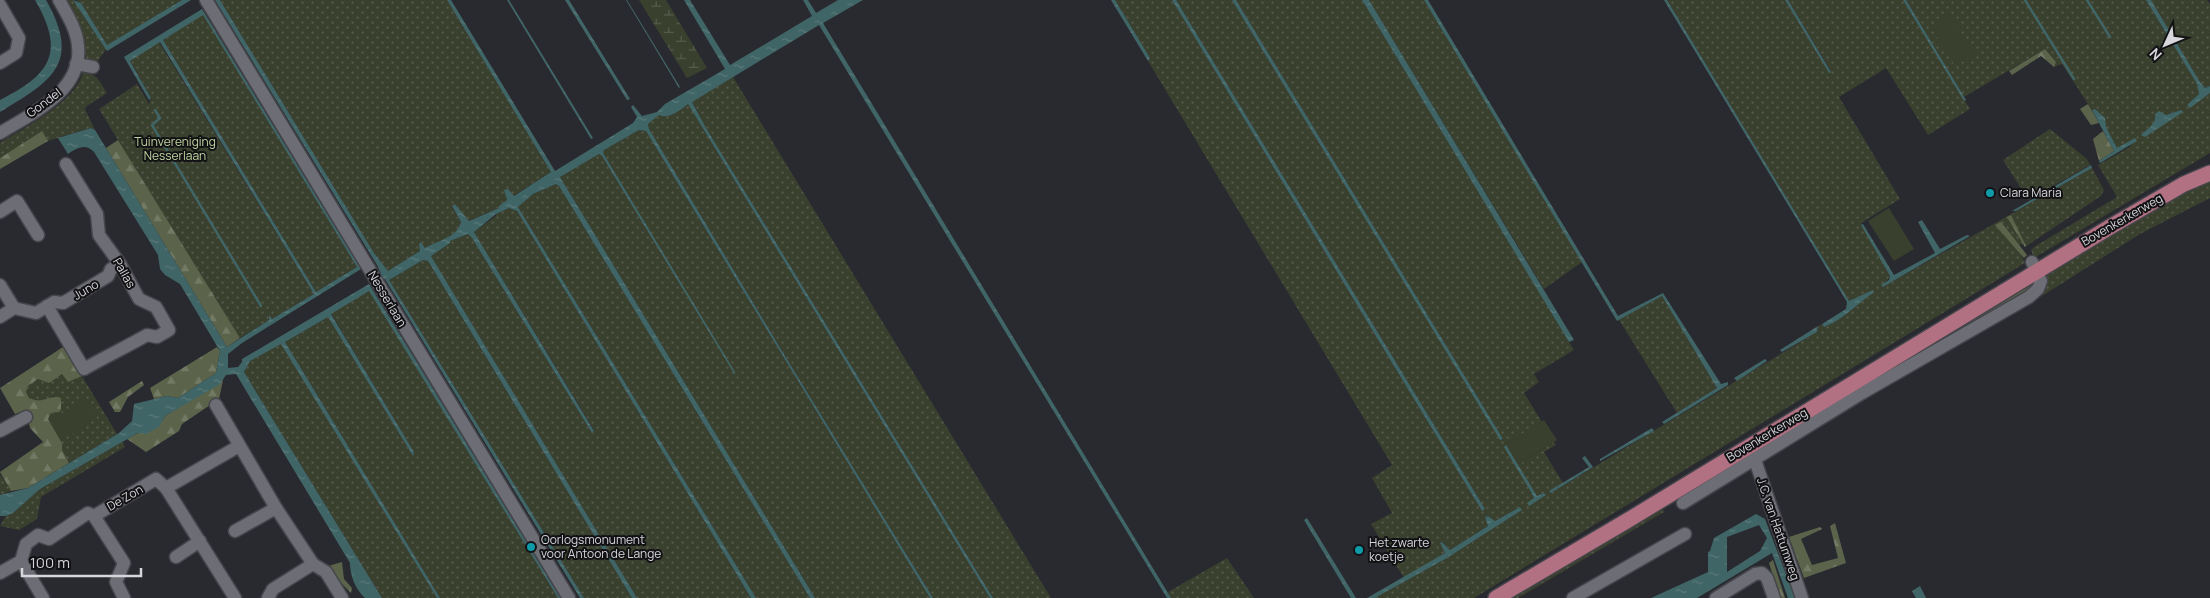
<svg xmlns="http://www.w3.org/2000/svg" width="2210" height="598" font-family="Manrope,sans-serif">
  <defs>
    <pattern id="grass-dots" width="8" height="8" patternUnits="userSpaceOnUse" patternTransform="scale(1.25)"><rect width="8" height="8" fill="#3a402e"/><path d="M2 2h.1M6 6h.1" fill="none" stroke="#565b4c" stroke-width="1.8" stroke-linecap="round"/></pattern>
    <pattern id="forest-firs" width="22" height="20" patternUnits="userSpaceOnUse" patternTransform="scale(1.25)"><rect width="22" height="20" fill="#5b644a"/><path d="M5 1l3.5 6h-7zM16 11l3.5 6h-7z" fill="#727964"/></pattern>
    <pattern id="wetland-marsh" width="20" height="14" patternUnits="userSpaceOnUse" patternTransform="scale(1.25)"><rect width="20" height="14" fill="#3a402e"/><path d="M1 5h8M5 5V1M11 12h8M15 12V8" fill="none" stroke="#565b4c"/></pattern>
    <pattern id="water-ripples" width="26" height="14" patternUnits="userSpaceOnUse" patternTransform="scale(1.25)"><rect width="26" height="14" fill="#406566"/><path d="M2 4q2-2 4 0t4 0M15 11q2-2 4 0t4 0" fill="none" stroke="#5b7a7b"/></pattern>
  </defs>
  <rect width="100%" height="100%" fill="#292930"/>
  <g fill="url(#grass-dots)" fill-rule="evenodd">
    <path d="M66,0H73L106,49L95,65L86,59L82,33Z"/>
    <path d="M76,0H182L107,45L81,3Z"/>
    <path d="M220,0H447L551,172L513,196L505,190L507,200L499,206V208L468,221L455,204L452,207L461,222C456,238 439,241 425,248L421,242L419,244L420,251L388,271L374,253Z"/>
    <path d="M1115,0H1172L1482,511L1485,509L1176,0H1232L1501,440L1503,439L1236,0H1362L1574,350L1534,374L1539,382L1524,393L1542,422L1506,444L1519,464L1554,442L1556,445L1544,452L1563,483L1550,491L1551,493L1817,332L1818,326L1822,324L1824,327C1843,320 1857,303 1874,292L1849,301L1667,0H1785L1829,72L1831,71L1788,0H1903L1970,109L1928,135L1886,68L1839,97L1900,199L1861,223L1890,276L1883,287L2092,168L2104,190L2101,196L2025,247L2022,244L2020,245L2019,250L2025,263L1474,598H1375L1447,558L1522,510L1520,507L1495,521L1488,516L1485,517L1488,526L1450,550L1443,542L1440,543L1445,553L1404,578L1371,524L1392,513L1372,478L1392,465L1148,61L1150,58ZM1506,446L1537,496L1544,493L1546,495L1529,505L1528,503L1534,499L1531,492Z"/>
    <path d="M1369,0H1424L1582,262L1544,289Z"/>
    <path d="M1906,0H2146L2197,84L2199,94L2187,106L2210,93V153L2034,258L2031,250L2034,247L2117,197L2098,165L2130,147L2135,139L2117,148L2095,109L2092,110L2062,64L2054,67L2056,62L2045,49L1964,97ZM2181,110L2141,134L2153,125L2156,118Z"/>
    <path d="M2151,0H2207L2210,4V86L2205,88L2200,82Z"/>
    <path d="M203,14L357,267L316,292L163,40Z"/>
    <path d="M159,42L314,294L272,319L269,315V320L240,338L99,109L137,84L149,104L151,98L130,60Z"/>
    <path d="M83,72C97,73 100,82 107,93L87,106L85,109L95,130L91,128C76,132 63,136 48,141L42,131L0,158V143C24,128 77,101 83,72Z"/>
    <path d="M733,77L1051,598H993L706,128L692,101Z"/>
    <path d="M688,104L990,598H933L782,351L649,129L648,124L659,115H672Z"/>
    <path d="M2050,129L2087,159L2090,165L2028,200L2003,160Z"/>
    <path d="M639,130L646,131L930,598H815L560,177L599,154L602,156L735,374L603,153L604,150Z"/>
    <path d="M2210,180V198L2140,234L2042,296L2047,286L2046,276L2048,272L2180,194Z"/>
    <path d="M556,184L559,186L810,598H756L518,207L533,194Z"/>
    <path d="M509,208L517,211L751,598H637L431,256L450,243V241L468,234L472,238L592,433L594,430L474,232L496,216V214Z"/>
    <path d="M423,260L428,261L435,273L632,598H584L389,280Z"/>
    <path d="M369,290L558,598H440L285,342L328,317L413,455L414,452L331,313Z"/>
    <path d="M1662,296L1717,388L1677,413L1619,320Z"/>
    <path d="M281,343L437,598H382L244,372L250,361Z"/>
    <path d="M62,374L68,382L82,376L117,434L69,463L62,450V443L48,419L51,413L59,412L54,396C45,402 38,403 29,398L26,392L28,386L38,379L48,382Z"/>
    <path d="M122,442L125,447L41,497L37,519L19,530L0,526L5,517L13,513L40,489Z"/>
    <path d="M0,474L11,491L0,495Z"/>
    <path d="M1661,506L1664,512L1518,598H1508Z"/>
    <path d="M1227,558L1254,598H1171L1168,592Z"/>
  </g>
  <g fill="url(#forest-firs)">
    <path d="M2045,49L2056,62L2054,67L2041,56L2012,75L2009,71Z"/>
    <path d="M2088,104L2099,123L2091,125L2080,109Z"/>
    <path d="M42,131L48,141L0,169V158Z"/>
    <path d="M2103,131L2114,151L2099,161L2093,139Z"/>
    <path d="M118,140L240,338L227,347L106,148Z"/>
    <path d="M2011,215L2026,246L2025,247L2007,217Z"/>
    <path d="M2001,222L2027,255L2024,258L1995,225Z"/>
    <path d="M2031,283L2032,287L2029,291L1890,373L1887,367Z"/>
    <path d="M63,347L82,376L68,382L62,374L49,383L38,379L28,386L26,392L29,398C44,405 49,394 61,398V410L59,412L51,413L48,419L62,443V450L69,463L28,488L11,491L0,472L43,442L30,428L27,414L23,411L15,414L0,388Z"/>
    <path d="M217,347L220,351L216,373L178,398L167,396L154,399L150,388Z"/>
    <path d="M223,380L219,399L182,424L179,431L146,452L127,439C139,432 151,428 163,420L165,416Z"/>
    <path d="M142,381L144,385L128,397L120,412H115L109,402Z"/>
    <path d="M1835,523L1846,563L1804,578L1789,537L1820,527L1822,529L1801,539L1812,565L1838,558L1830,526Z"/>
    <path d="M1773,560L1785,598H1780L1769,563Z"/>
    <path d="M342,562L344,579L352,588L351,593L325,567Z"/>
  </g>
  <path fill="url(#wetland-marsh)" d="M639,0H666L707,68L687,78Z"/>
  <g fill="#3a402e">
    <path d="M1950,14L1975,54L1955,66L1930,26Z"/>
    <path d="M1889,208L1914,249L1894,261L1868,221Z"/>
    <path d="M85,399L97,418L62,440L50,421Z"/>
    <path d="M1544,420L1557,440L1519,464L1506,444Z"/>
  </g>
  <g fill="url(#water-ripples)" fill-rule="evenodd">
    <path d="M35,0H46C82,63 52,81 0,112V100C50,75 66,53 35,0Z"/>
    <path d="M73,0L81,3L107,45L182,0H191L107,51Z"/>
    <path d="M215,0H220L374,253L388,271L420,251L419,244L421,242L425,248C439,240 456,238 461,222L452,206L455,204L469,221L499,208V206L507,200L504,190L508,189L514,196L551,172L447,0H451L555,171L633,123L637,117L631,107L633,105L642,116L657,112L665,104L725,69L684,0H690L730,65L812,16L803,0H808L816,13L838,0H863L823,23L1171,598H1167L819,25L692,102L706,128L993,598H990L688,104C680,110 669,120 659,115L648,124L649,129L782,351L933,598H930L646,131L639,130L604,150L603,153L735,372V375L602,156L599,154L560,177L815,598H810L559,186L556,184L533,194L518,207L756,598H751L517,211L509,208L496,214L474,232L594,431L592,433L472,238L468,234L450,241V243L431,256L637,598H632L428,261L423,260L389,280L584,598H580L385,279L382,281L380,278L382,276L377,265Z"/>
    <path d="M507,0H509L593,138L591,139Z"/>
    <path d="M565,0H569L630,99L627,100Z"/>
    <path d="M626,0H627L680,87L679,88Z"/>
    <path d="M1111,0H1115L1150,58L1148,61Z"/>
    <path d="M1172,0H1176L1485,509L1482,511Z"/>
    <path d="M1232,0H1236L1503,439L1500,440Z"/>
    <path d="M1362,0H1369L1574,340L1569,342Z"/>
    <path d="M1424,0H1428L1618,316L1663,293L1721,384L1728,382V385L1664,424L1662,422L1717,388L1662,296L1617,321Z"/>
    <path d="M1664,0H1667L1849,301L1873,290L1874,292C1858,303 1843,320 1824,327L1822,324L1846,309L1847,302Z"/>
    <path d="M1785,0H1788L1831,72L1829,73Z"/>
    <path d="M1903,0H1906L1966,100L1964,101Z"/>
    <path d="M2146,0H2151L2200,82L2205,88L2210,86V93L2190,108L2187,105L2199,94L2197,84Z"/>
    <path d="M202,9L361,269L242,343L228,354V368L238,367L242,362V359L369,284L561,598H558L369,291L331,314L414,452L413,456L328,317L285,342L440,598H437L281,344L250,361L244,372L382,598H365C355,589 350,575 350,563L236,374L226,375L220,384L165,416L159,427L146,434L138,433L40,489L13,513L6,516H0V495L28,488L119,433L132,421L134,404L167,396L178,398L216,373L220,351L180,284L165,275L160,269L158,255L94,152C86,143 77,148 68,154L58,138L91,128L95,130L227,347L269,320V315L272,319L314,294L160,42L130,61L151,98L149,100L124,57ZM203,15L357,267L316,292L163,40Z"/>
    <path d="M2095,109L2105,118L2106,127L2117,148L2135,138L2137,141L2100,163L2099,161L2114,151L2092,110Z"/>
    <path d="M2181,110L2183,112L2145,137L2141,135C2147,129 2157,124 2155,114L2159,111L2166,115Z"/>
    <path d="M2091,165L2092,168L2016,211H2012Z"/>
    <path d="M1922,220L1940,249L1967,235L1970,236L1883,287L1881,285L1889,280L1890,276L1861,225L1863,224L1894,275L1935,253L1918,222Z"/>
    <path d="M1818,326L1817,332L1782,352L1780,350Z"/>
    <path d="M1765,359L1767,361L1737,381L1734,378Z"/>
    <path d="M1652,428L1654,431L1600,461V459Z"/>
    <path d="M1506,445L1537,496L1544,493L1546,495L1529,506L1527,503L1534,498L1531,492L1504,447Z"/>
    <path d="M1585,456L1593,467L1551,493L1549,491L1589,467L1582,458Z"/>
    <path d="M1520,507L1522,510L1447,558L1375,598H1367L1445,553L1440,543L1442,542L1450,550L1488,526L1485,517L1488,516L1495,521Z"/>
    <path d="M1756,514L1765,519L1795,598H1788L1772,553L1697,598H1651L1708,572V552L1710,551L1714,538ZM1759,525L1767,538L1760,551L1727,572V537Z"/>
    <path d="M1307,518L1356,598H1351L1304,520Z"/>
    <path d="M1920,586L1926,598H1916L1912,591Z"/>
  </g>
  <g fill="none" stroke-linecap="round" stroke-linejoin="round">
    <g stroke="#406566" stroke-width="2.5">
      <path d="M2025,0L2074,79"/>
      <path d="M2087,0L2110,37"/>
      <path d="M155,110L160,118L152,125L261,306"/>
    </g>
    <defs>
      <g id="minor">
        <path d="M206,0L569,598"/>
        <path d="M0,5L19,38L16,53L0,63"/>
        <path d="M76,64L93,67"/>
        <path d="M0,133C31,114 83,91 78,46C77,30 67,14 59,0"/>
        <path d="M0,212L17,201L38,235"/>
        <path d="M0,285L14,308"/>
        <path d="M47,306L84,369C105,357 126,347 147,335L157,337L169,330L156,307L139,299L120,264L99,235L97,214L66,164"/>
        <path d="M0,317L14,308L36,313L54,302L63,303L108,276L111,269L120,264"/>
        <path d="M216,405L276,508L313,564L326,572L342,598"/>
        <path d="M0,431L26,417"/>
        <path d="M1755,460L1802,598"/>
        <path d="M166,488L235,598"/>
        <path d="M1683,503L1862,393L2029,297L2038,289L2041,281L2032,262"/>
        <path d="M94,516L124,563L116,582L124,598"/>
        <path d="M235,531L276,508"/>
        <path d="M176,557L200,541"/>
        <path d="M21,561L26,544L38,535L49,539L88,513L94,516L156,479L166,488L239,446"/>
        <path d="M0,573L21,561L43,598"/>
        <path d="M268,598L273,589L313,564"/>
        <path d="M1573,598L1685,534"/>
        <path d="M1716,598L1755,574L1762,573L1767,578L1774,598"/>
      </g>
      <path id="major" d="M1496,598L1630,519L2110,227L2184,184L2210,173"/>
    </defs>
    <use href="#minor" stroke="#45454b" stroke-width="15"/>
    <use href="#major" stroke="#45454b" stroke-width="18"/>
    <use href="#minor" stroke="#6d6d75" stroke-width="12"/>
    <use href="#major" stroke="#b17182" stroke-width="15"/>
  </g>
  <g fill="#0f9aa8" stroke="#121215" stroke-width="2">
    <circle cx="1990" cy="193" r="5"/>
    <circle cx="531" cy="547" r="5"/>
    <circle cx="1359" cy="550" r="5"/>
  </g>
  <g text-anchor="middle" stroke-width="4" stroke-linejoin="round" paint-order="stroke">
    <g font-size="12" fill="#d6d6db" stroke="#121215">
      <text transform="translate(44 103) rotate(-37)" y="4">Gondel</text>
      <text transform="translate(2122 220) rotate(-30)" y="4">Bovenkerkerweg</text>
      <text transform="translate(124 273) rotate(60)" y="4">Pallas</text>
      <text transform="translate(86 290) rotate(-31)" y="4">Juno</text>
      <text transform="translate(387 299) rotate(59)" y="4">Nesserlaan</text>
      <text transform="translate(1767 435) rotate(-31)" y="4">Bovenkerkerweg</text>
      <text transform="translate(125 498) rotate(-30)" y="4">De Zon</text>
      <text transform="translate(1778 529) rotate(71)" y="4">J.C. van Hattumweg</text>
    </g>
    <g font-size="12" fill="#c0d39f" stroke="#121215">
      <text x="175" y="146">Tuinvereniging<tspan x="175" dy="14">Nesserlaan</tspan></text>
    </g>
    <g font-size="12" fill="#d6d6db" stroke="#121215" text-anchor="start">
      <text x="2000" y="197">Clara Maria</text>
      <text x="541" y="544">Oorlogsmonument<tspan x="541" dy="14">voor Antoon de Lange</tspan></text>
      <text x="1369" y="547">Het zwarte<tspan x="1369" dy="14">koetje</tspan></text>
    </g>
  </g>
  <g transform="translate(2165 45) rotate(226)" stroke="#121215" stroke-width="4" paint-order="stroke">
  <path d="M0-4L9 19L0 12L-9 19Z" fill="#d6d6db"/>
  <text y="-8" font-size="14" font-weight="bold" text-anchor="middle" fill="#d6d6db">N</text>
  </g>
  <path d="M22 568v8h119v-8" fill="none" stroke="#d6d6db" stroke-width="2.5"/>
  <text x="30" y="568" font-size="15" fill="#d6d6db" stroke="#121215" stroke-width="4" paint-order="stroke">100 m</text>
</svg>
